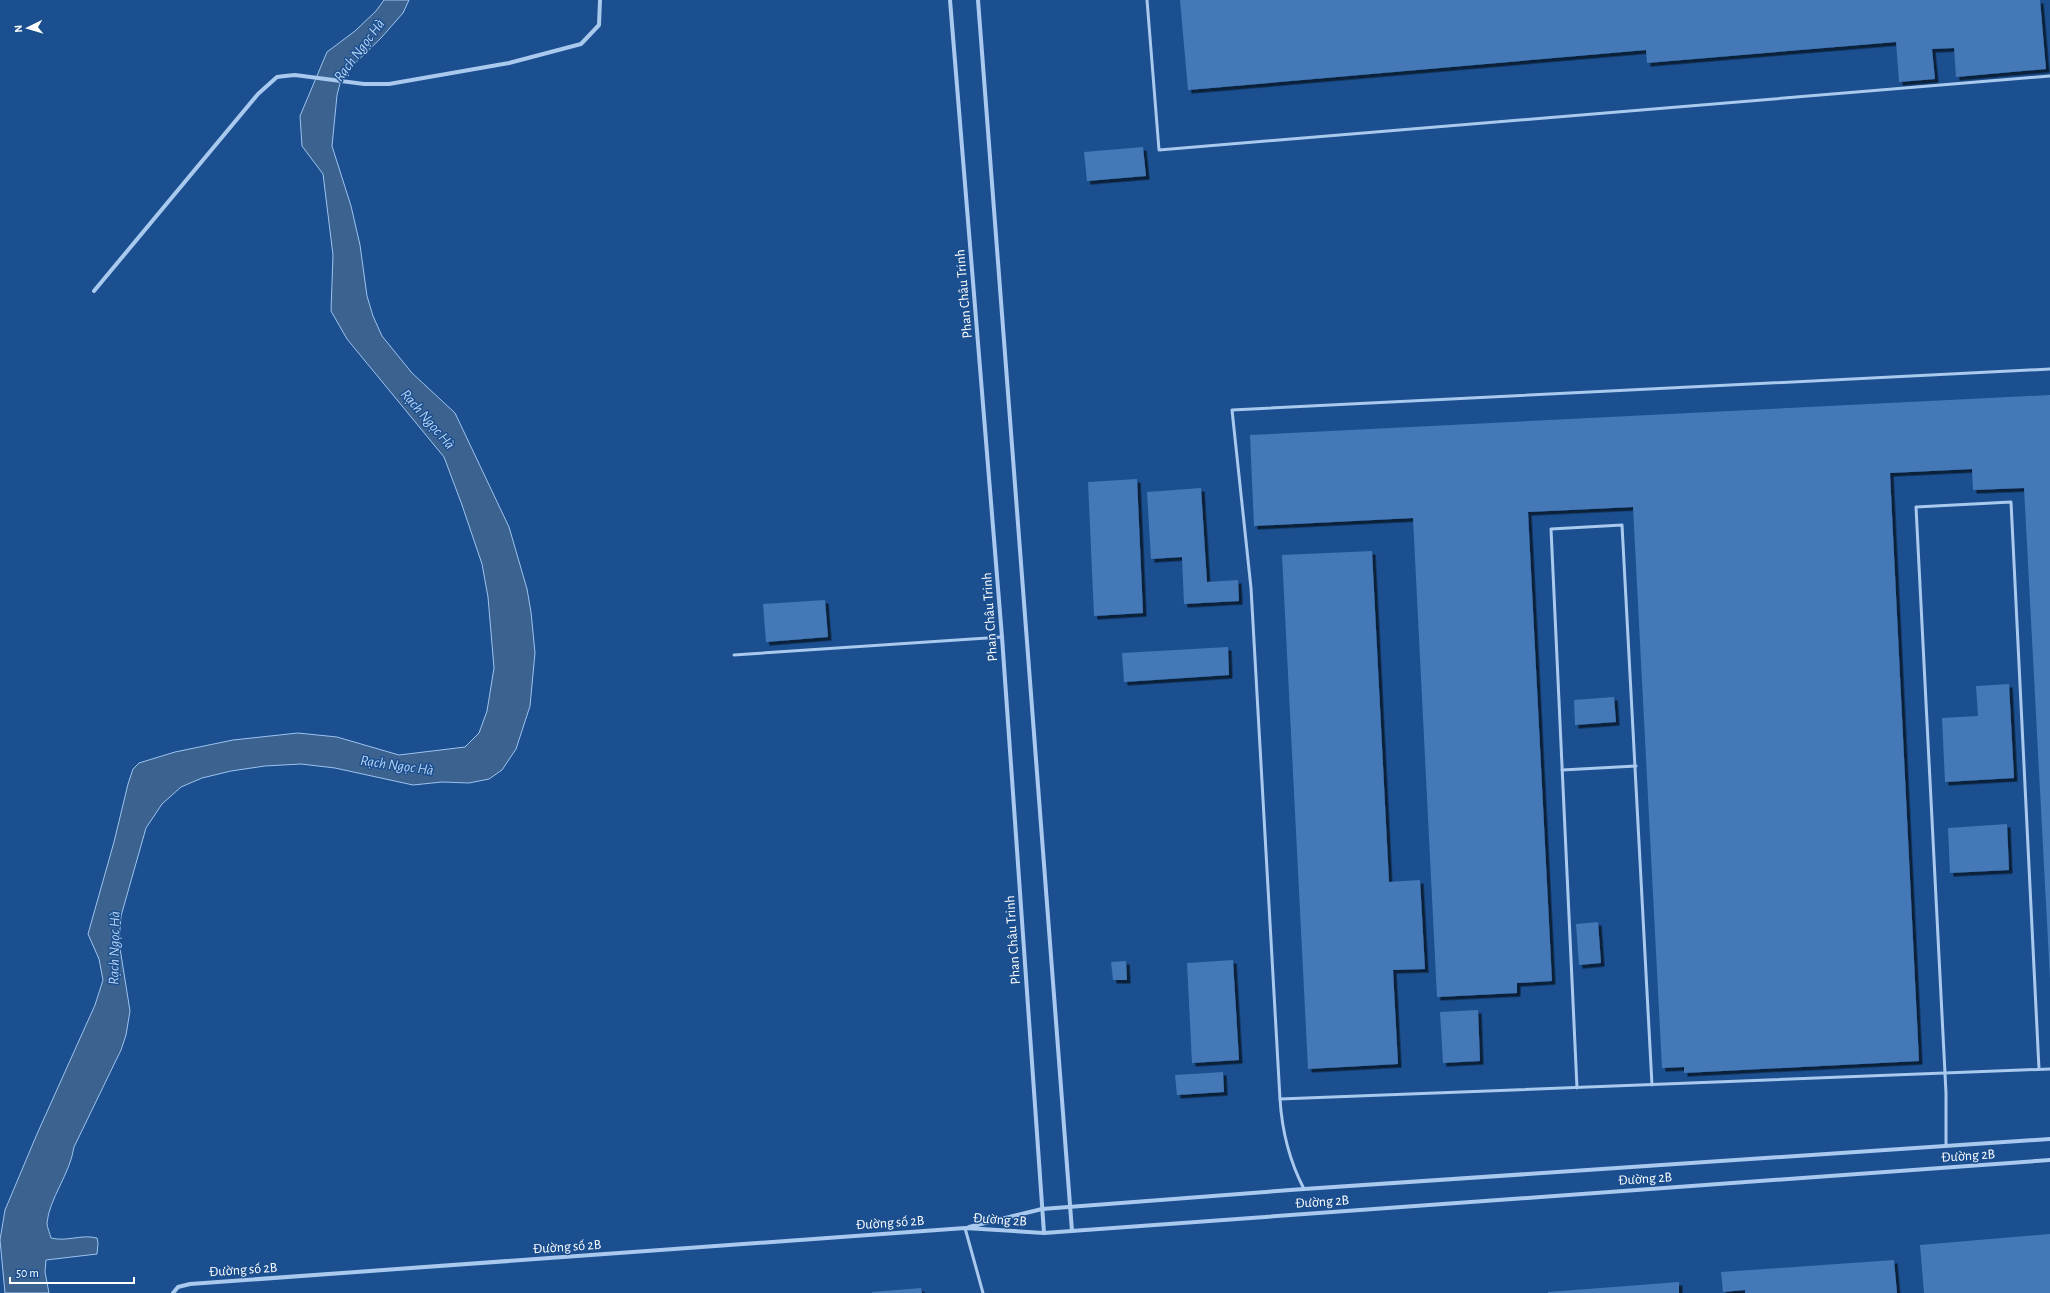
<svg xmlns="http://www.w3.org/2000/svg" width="2050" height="1293" font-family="'Alegreya Sans',sans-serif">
  <defs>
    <filter id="shadow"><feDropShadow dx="3.5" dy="3.5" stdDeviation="0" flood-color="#0009"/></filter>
  </defs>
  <rect width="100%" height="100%" fill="#1b4f8f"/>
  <path fill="#3c6290" stroke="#9cc4f0" d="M384,0H409L403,13L381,38L342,76L337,95L332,146L351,206L360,245L367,296L373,316L382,336L412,373L455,413L509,527L527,589L531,612L535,653L530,706L516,749L502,770L489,779L469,783L442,782L413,785L335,768L301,764L265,766L231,771L202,778L181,787L162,804L146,828L121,916L119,942L130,1011L126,1035L121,1050L74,1147C70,1174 49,1199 47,1223C47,1227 50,1234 51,1238C67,1242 81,1234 97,1238L98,1243L97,1254L46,1260L45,1272L49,1293H5L0,1240L5,1210L37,1134L95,1005L103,980L99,959L88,934L114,842L128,784L133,769L139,763L175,752L233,740L298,733L337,737L399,755L465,747L479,733L487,711L494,668L488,597L482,564L462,505L444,457L347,339L331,311L333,255L323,174L302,146L300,116L327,52L355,31L376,11Z"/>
  <g fill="#4478b7" filter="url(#shadow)">
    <path d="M1180,0H2040L2046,69L1956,77L1954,48L1932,49L1935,79L1899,82L1896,42L1647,63L1646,50L1188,90Z"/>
    <path d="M1143,147L1146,176L1087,181L1084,152Z"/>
    <path d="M2050,395V979L2024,488L1973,490L1972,469L1890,473L1919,1061L1684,1073V1067L1662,1068L1633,507L1528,512L1552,981L1517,983V993L1437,997L1413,518L1254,526L1250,435Z"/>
    <path d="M1137,479L1143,613L1094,616L1088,482Z"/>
    <path d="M1201,488L1207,582L1238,580L1239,601L1184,604L1182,557L1151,559L1147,492Z"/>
    <path d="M1372,551L1389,882L1420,880L1425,969L1393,970L1398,1064L1308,1069L1282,555Z"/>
    <path d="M825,600L828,637L766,642L763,604Z"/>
    <path d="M1228,647L1229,675L1124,682L1122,653Z"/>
    <path d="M2009,684L2014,778L1945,782L1942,718L1978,716L1976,686Z"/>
    <path d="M1614,697L1616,722L1575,725L1574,700Z"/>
    <path d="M2007,824L2009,870L1950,873L1948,828Z"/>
    <path d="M1598,922L1601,963L1579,965L1576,924Z"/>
    <path d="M1233,960L1239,1060L1192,1063L1187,963Z"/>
    <path d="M1126,961L1127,980H1113L1111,962Z"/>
    <path d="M1478,1010L1480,1061L1443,1063L1440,1012Z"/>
    <path d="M1223,1072L1224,1092L1177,1095L1175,1075Z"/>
    <path d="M2050,1234V1293H1924L1920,1245Z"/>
    <path d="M1894,1260L1897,1293H1745V1290L1723,1292L1721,1272Z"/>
    <path d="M1679,1282V1293H1548V1292Z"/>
    <path d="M921,1288L922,1293H872V1292Z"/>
  </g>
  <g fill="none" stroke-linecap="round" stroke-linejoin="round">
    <g stroke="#a9c9ee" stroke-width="3">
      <path d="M1147,0L1159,150L2050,76"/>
      <path d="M2050,369L1232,410L1251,588L1280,1099L2050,1069"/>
      <path d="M734,655L1002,637"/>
      <path d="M1562,770L1636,766"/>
      <path d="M1577,1088L1551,529L1622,525L1652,1085"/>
      <path d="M1280,1099C1282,1132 1289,1160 1304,1189"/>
      <path d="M1946,1146V1093L1916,507L2011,502L2039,1069"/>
      <path d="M965,1228L983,1293"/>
    </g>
    <g stroke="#a9c9ee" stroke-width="4">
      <path d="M950,0L1002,637L1044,1233"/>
      <path d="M978,0L1072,1231"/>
      <path d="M94,291L258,94L277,77L285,76L295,75L364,84H389L509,63L581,44L599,25L600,0"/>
      <path d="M969,1227L1042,1209L1304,1189L2050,1139"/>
      <path d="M173,1293L178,1287L190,1284L965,1228L1044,1233L2050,1160"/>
    </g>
  </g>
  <g text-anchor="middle" stroke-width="3" stroke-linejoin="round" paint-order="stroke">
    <g font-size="14" fill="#fff" stroke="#1b4f8f">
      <text transform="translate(963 294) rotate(-95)" y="5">Phan Châu Trinh</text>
      <text transform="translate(989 617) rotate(-94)" y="5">Phan Châu Trinh</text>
      <text transform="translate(1012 940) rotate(-94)" y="5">Phan Châu Trinh</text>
      <text transform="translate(1968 1155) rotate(-4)" y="5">Đường 2B</text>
      <text transform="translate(1645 1178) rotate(-4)" y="5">Đường 2B</text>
      <text transform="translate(1322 1201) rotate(-4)" y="5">Đường 2B</text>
      <text transform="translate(1000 1219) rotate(4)" y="5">Đường 2B</text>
      <text transform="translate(890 1222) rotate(-4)" y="5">Đường số 2B</text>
      <text transform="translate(567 1246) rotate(-4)" y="5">Đường số 2B</text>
      <text transform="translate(243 1269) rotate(-4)" y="5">Đường số 2B</text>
    </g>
    <g font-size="15" font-style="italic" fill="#b5d3f5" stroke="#1b4f8f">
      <text transform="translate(359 50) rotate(-53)" y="5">Rạch Ngọc Hà</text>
      <text transform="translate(428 419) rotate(49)" y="5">Rạch Ngọc Hà</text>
      <text transform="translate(397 765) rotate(8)" y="5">Rạch Ngọc Hà</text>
      <text transform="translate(114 948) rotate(-89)" y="5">Rạch Ngọc Hà</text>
    </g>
  </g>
  <g transform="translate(28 28) rotate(265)" stroke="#1b4f8f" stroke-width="3" paint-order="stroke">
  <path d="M0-3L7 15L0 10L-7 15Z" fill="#ffffff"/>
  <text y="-6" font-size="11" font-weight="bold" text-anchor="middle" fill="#ffffff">N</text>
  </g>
  <path d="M10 1277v6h124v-6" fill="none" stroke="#ffffff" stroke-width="2"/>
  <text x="16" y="1277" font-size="12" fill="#ffffff" stroke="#1b4f8f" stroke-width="3" paint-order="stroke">50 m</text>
</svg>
